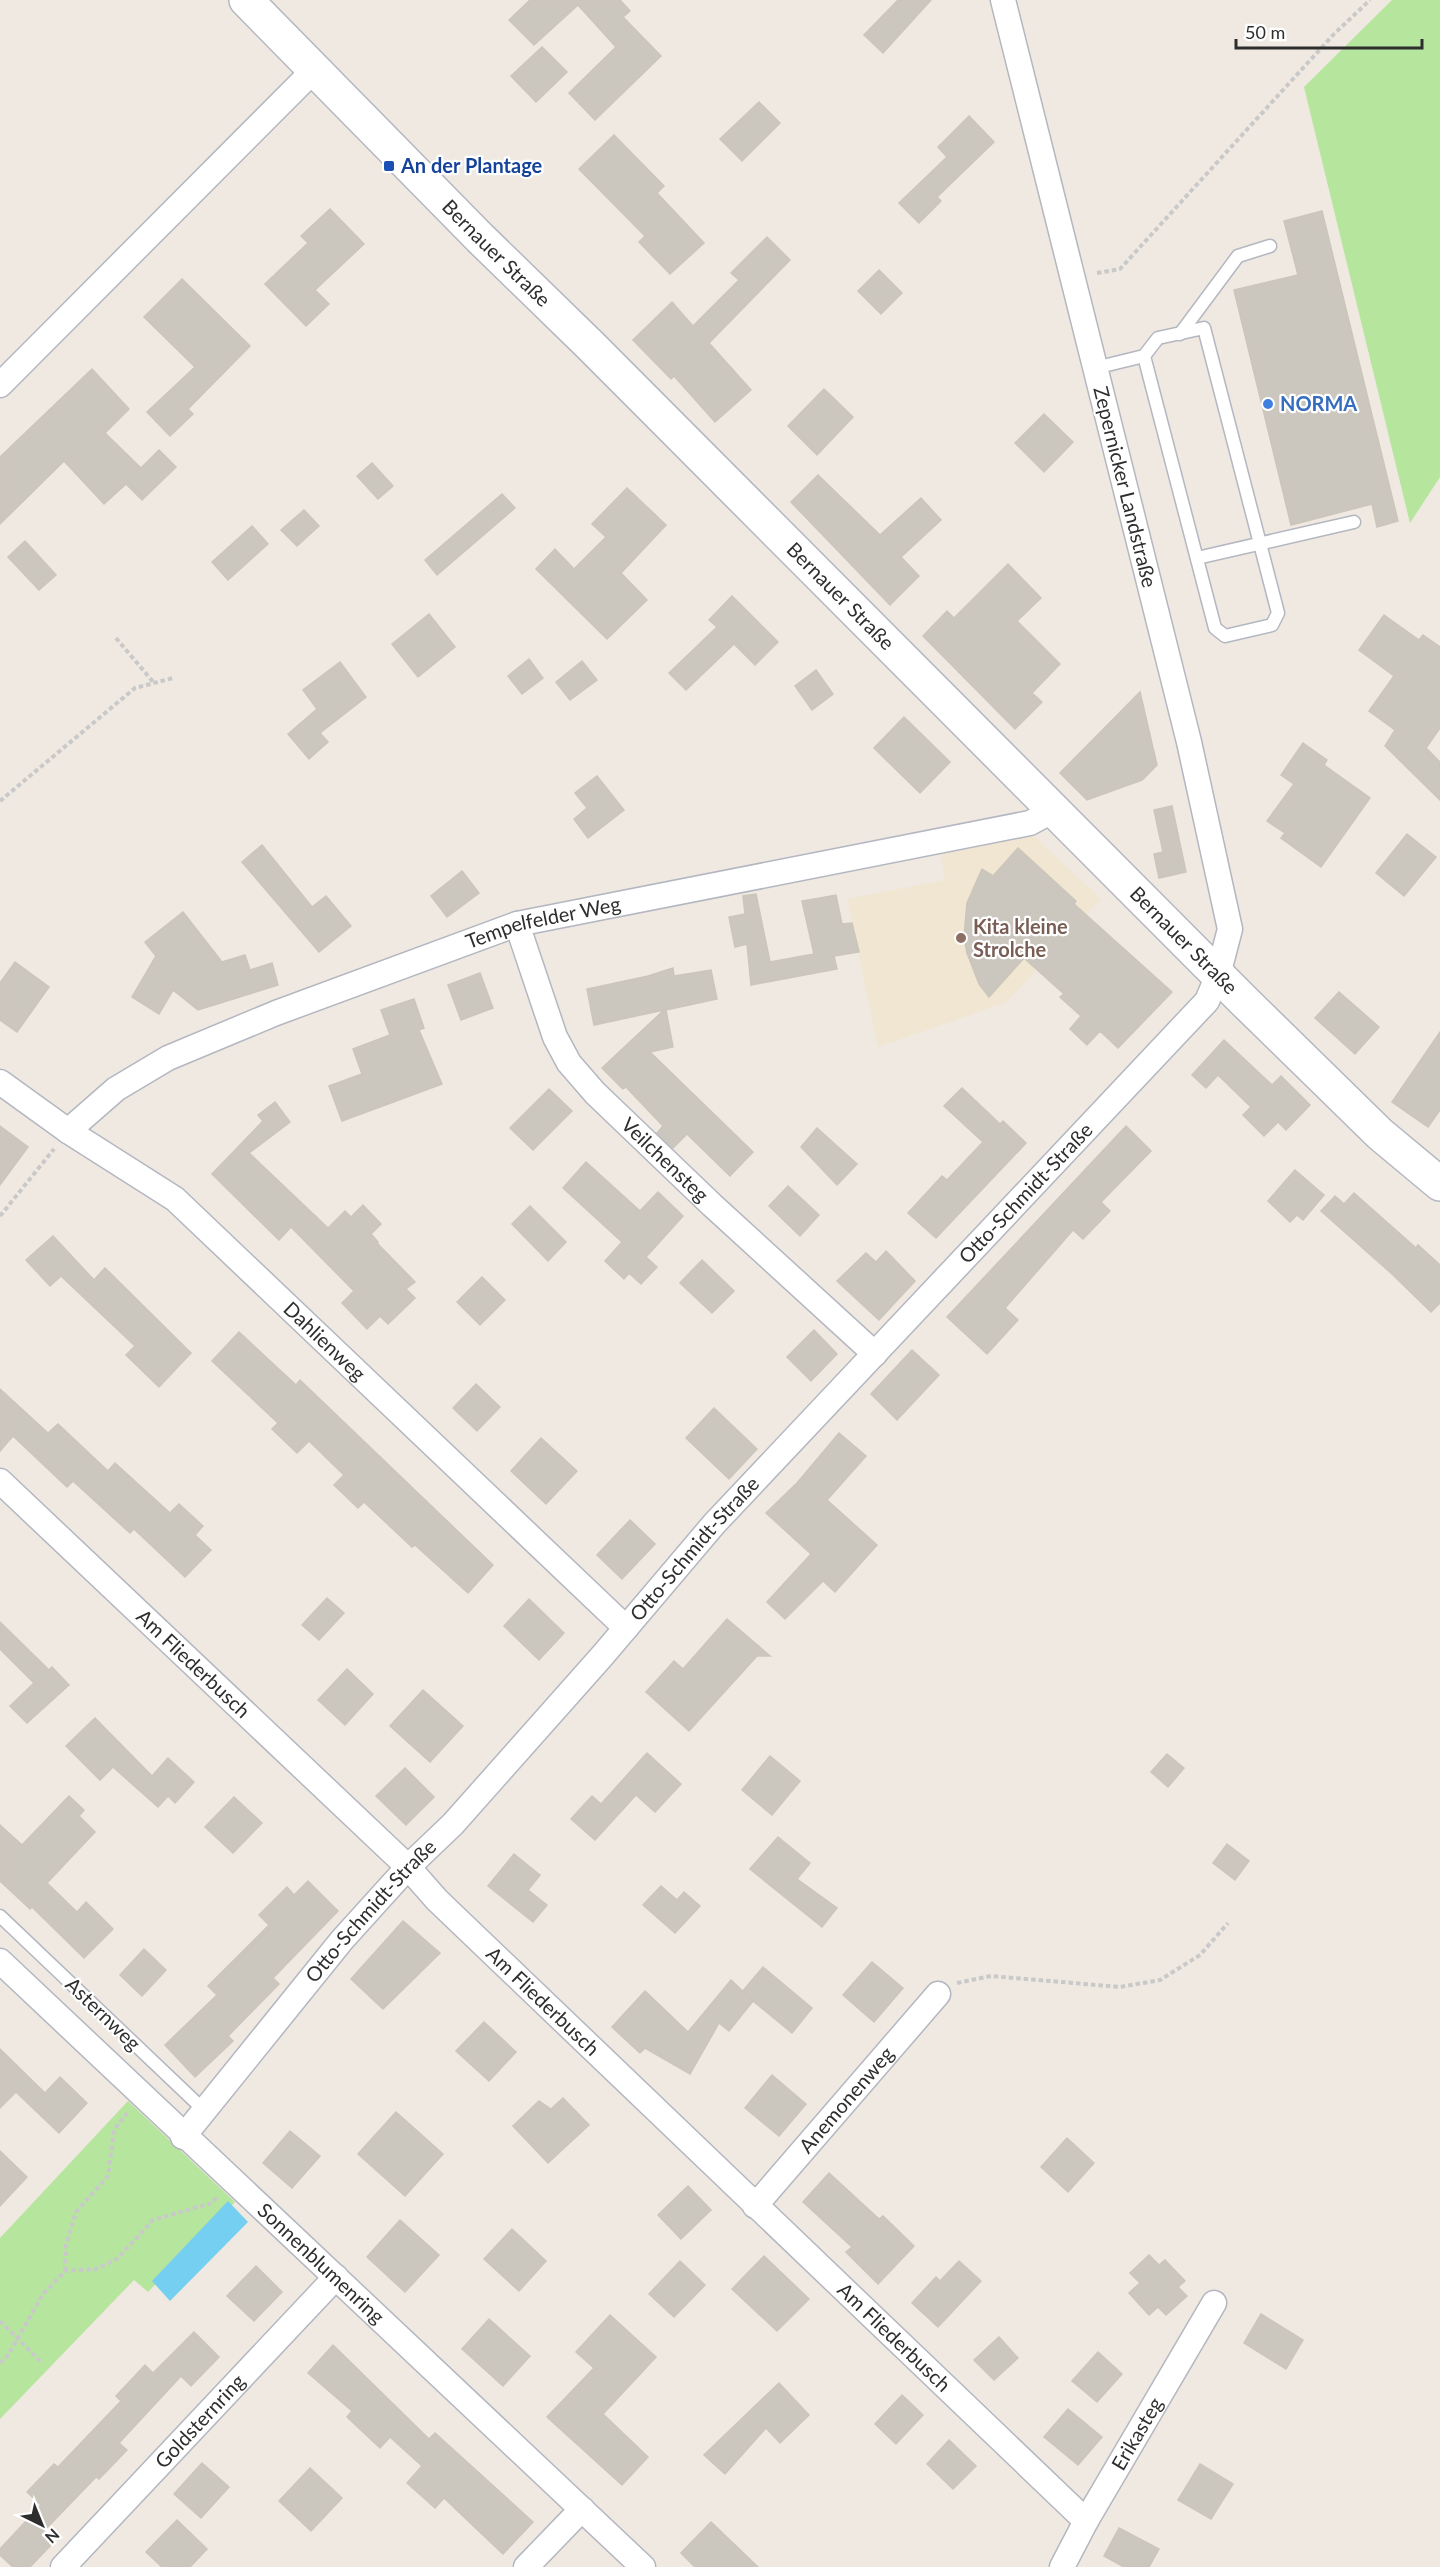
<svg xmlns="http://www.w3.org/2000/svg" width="1440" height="2567" font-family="Lato,sans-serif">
  <rect width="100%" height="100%" fill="#efe9e1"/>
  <path fill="#f0e6d1" d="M1034,836L1101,899L1007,1002L878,1047L847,899L945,880L941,854Z"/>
  <g fill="#b6e59e">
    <path d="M1392,0H1440V477L1410,523L1304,87Z"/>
    <path d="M128,2101L235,2202L148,2292L134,2280L0,2419V2238Z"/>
  </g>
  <path fill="#75cff0" d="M228,2201L248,2222L170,2301L152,2281Z"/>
  <g fill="#cbc7bf" stroke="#cbc5ba" stroke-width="1.5">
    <path d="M530,0H620L630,11L623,17L661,56L595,120L569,93L616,47L578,5L534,45L509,20Z"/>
    <path d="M898,0H931L883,53L864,35Z"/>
    <path d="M542,47L567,72L536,102L511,76Z"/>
    <path d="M759,102L780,123L742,161L720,139Z"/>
    <path d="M969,116L994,142L937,197L941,201L919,223L899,203L947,157L938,147Z"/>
    <path d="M614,135L664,186L657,193L704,243L670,274L639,242L645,236L579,169Z"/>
    <path d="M330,209L364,244L315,290L329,304L306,326L265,284L308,243L301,236Z"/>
    <path d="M1322,211L1398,521L1377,527L1372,504L1291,525L1234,290L1298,275L1284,221Z"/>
    <path d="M767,237L790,260L709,343L751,390L715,422L674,376L671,379L633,340L672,302L693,326L739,280L731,273Z"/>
    <path d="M879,270L902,293L881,314L858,291Z"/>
    <path d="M182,279L250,346L188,409L193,414L170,436L147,412L195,367L144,317Z"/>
    <path d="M92,369L129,409L105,433L141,468L159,450L176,467L142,500L126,484L104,504L64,461L0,524V457Z"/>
    <path d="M824,389L853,417L817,455L788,426Z"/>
    <path d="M1044,414L1073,442L1044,472L1015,443Z"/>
    <path d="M372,463L393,486L378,499L357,476Z"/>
    <path d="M818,475L880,535L921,498L941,520L901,557L919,576L890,605L791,502Z"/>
    <path d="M627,488L666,525L621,573L647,600L607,639L536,569L555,549L574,569L606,537L592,524Z"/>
    <path d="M502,494L515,508L437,575L425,560Z"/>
    <path d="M304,510L319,526L297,546L281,530Z"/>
    <path d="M252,526L268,544L228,580L212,562Z"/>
    <path d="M25,541L56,575L39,590L8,557Z"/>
    <path d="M1008,564L1041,598L1017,621L1060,664L1032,693L1042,702L1015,729L923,636L947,611L954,618Z"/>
    <path d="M732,596L778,642L755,665L734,644L686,690L669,673L717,627L709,620Z"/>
    <path d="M429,614L455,647L418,677L392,644Z"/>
    <path d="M1384,615L1419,640L1423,635L1440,647V728L1426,748L1440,762V800L1385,746L1395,730L1369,711L1394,676L1359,650Z"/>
    <path d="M529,659L543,678L522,694L508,676Z"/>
    <path d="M582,661L597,680L570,700L556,682Z"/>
    <path d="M340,662L366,697L320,733L328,742L309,759L288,734L317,709L303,690Z"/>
    <path d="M816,670L833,694L812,710L795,686Z"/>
    <path d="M1140,692L1157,765L1142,780L1087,800L1060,773Z"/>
    <path d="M904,717L950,762L920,793L874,748Z"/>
    <path d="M1303,743L1327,760L1324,765L1370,798L1321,867L1281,838L1285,833L1267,821L1294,784L1281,775Z"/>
    <path d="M597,776L624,810L588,838L574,819L587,808L575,793Z"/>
    <path d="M1172,806L1186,872L1159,878L1154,854L1163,852L1154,810Z"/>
    <path d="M1407,834L1436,857L1404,896L1376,873Z"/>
    <path d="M262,845L312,907L326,896L351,926L319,952L242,862Z"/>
    <path d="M1018,848L1076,901L1074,904L1172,992L1118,1048L1100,1031L1087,1045L1070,1029L1081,1016L1060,997L1064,994L1024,958L989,997L979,984L967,953L964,937L967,903L982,869L993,876Z"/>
    <path d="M462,871L479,893L447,917L431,896Z"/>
    <path d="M756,894L770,962L814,954L802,901L836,895L842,924L852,923L859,952L834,956L837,969L751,985L747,944L735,947L729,917L745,914L743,896Z"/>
    <path d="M183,912L222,962L245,955L250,970L272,963L278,985L198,1010L173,990L159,1014L132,997L156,956L145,942Z"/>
    <path d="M15,962L49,987L17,1032L0,1020V983Z"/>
    <path d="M673,968L674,976L711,970L717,999L666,1010L673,1047L650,1052L753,1152L730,1176L687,1134L673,1148L657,1133L663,1126L626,1087L623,1089L602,1068L664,1010L594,1025L587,989L648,976Z"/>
    <path d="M480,973L493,1008L461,1020L448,985Z"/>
    <path d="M1339,992L1379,1027L1355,1054L1315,1018Z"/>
    <path d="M414,999L424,1028L419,1030L442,1084L342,1121L329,1086L362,1074L353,1049L390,1035L381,1010Z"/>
    <path d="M1440,1032V1110L1428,1127L1392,1102Z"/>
    <path d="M1224,1040L1272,1085L1281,1076L1310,1105L1286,1130L1278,1122L1264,1136L1243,1115L1251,1107L1218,1075L1206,1088L1192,1075Z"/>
    <path d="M962,1088L1000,1124L1003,1121L1026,1143L936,1238L908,1213L942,1176L947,1180L983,1142L944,1106Z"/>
    <path d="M549,1089L572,1111L533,1150L510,1128Z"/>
    <path d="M275,1102L290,1122L249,1153L328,1228L345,1211L351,1217L363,1205L381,1224L371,1234L378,1242L377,1243L415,1282L406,1289L415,1298L388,1324L380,1316L367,1329L342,1303L354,1291L291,1227L279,1240L212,1174L263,1121L258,1115Z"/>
    <path d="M0,1126L28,1147L0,1185Z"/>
    <path d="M1126,1126L1151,1151L1101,1202L1110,1211L1083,1239L1073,1230L1005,1308L1018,1320L987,1354L947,1317Z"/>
    <path d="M817,1128L857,1164L837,1185L801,1147Z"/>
    <path d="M586,1162L640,1211L658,1192L683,1216L646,1257L657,1267L641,1284L629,1273L624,1279L605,1261L622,1242L563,1188Z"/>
    <path d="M1295,1170L1324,1195L1303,1220L1297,1215L1290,1222L1268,1201Z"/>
    <path d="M788,1186L819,1215L800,1236L769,1206Z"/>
    <path d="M1354,1193L1416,1248L1418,1245L1440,1265V1303L1431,1312L1392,1274L1321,1211L1335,1196L1344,1204Z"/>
    <path d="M530,1206L566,1242L548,1261L512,1224Z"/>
    <path d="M53,1236L94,1280L105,1268L191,1353L159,1387L126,1355L135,1346L61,1276L50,1286L26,1260Z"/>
    <path d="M886,1251L915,1281L879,1320L837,1281L866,1253L876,1262Z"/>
    <path d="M702,1260L734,1291L712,1313L680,1283Z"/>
    <path d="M482,1277L505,1300L480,1325L457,1302Z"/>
    <path d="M814,1330L837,1354L811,1381L787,1357Z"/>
    <path d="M239,1332L296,1385L300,1380L493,1565L468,1593L415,1545L412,1547L364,1502L358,1508L334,1485L344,1475L309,1441L297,1453L272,1429L278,1423L212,1361Z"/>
    <path d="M912,1350L939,1375L897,1420L871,1394Z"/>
    <path d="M476,1384L500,1407L477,1431L453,1408Z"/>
    <path d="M0,1389L48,1433L58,1424L108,1471L115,1463L170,1513L179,1504L203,1526L195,1535L211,1550L185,1577L134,1529L130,1533L73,1481L67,1487L13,1436L0,1451Z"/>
    <path d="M714,1408L757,1449L729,1479L686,1438Z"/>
    <path d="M839,1433L866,1456L827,1500L877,1545L835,1592L823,1581L785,1619L767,1602L811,1554L766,1513L797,1483Z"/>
    <path d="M541,1438L577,1471L546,1504L511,1471Z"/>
    <path d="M630,1520L655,1544L622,1579L597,1555Z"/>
    <path d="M327,1598L344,1613L319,1640L302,1625Z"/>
    <path d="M529,1599L564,1633L539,1660L504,1626Z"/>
    <path d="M727,1619L770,1656H757L689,1731L646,1692L674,1661L683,1669Z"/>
    <path d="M0,1622L49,1670L52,1667L69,1685L27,1723L10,1706L34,1683L0,1649Z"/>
    <path d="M347,1669L373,1694L345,1725L318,1700Z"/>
    <path d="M423,1690L463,1726L430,1762L390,1726Z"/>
    <path d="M95,1718L152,1776L168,1758L194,1782L175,1803L168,1796L158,1807L113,1767L100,1780L66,1746Z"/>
    <path d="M647,1753L681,1784L655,1812L636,1795L595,1840L571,1819L592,1796L601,1804Z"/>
    <path d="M1167,1754L1184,1768L1168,1787L1151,1772Z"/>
    <path d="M770,1756L800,1781L772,1815L742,1790Z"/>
    <path d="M405,1768L434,1797L406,1825L376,1796Z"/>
    <path d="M69,1796L84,1810L79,1816L95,1832L47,1883L77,1912L86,1902L113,1929L84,1958L32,1907L30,1909L0,1881V1825L22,1845Z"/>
    <path d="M234,1797L262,1823L233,1853L205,1827Z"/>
    <path d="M778,1837L810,1863L797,1879L837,1908L822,1927L750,1869Z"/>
    <path d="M1227,1844L1249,1861L1235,1880L1213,1863Z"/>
    <path d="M514,1854L540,1875L528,1890L547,1905L533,1922L488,1886Z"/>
    <path d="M308,1881L338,1911L273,1978L279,1984L228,2036L233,2041L195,2077L165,2045L217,1995L208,1986L269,1925L259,1915L287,1887L294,1895Z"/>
    <path d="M661,1886L677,1900L684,1892L700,1906L675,1933L643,1905Z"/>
    <path d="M403,1921L440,1953L383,2009L351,1979Z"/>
    <path d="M144,1949L166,1970L142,1996L120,1975Z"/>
    <path d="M872,1962L903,1988L874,2022L843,1995Z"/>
    <path d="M763,1967L812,2008L792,2033L742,1992Z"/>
    <path d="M731,1980L753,2001L729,2031L719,2023L690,2074L645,2048L640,2053L612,2027L645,1991L688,2032Z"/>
    <path d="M484,2022L516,2052L489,2081L456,2051Z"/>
    <path d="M0,2049L45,2093L60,2077L87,2103L59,2133L16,2092L0,2108Z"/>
    <path d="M772,2075L806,2104L779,2136L745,2108Z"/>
    <path d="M563,2098L589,2125L548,2163L513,2126L539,2101L551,2109Z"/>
    <path d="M396,2112L443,2154L405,2196L358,2154Z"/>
    <path d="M290,2131L320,2156L292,2188L263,2163Z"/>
    <path d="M1067,2138L1094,2163L1068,2192L1041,2167Z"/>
    <path d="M0,2151L27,2177L0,2206Z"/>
    <path d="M829,2173L879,2219L883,2216L914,2246L878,2284L846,2252L852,2247L803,2202Z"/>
    <path d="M688,2186L711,2210L681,2239L658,2215Z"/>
    <path d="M400,2220L439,2255L405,2292L367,2257Z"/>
    <path d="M512,2229L546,2261L519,2291L484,2259Z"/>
    <path d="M1149,2255L1159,2265L1165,2260L1185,2281L1178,2287L1187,2296L1166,2315L1158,2307L1149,2315L1129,2293L1140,2283L1130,2273Z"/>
    <path d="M764,2256L809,2299L777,2331L732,2289Z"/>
    <path d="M680,2261L705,2285L674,2317L649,2294Z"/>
    <path d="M959,2261L981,2281L938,2327L912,2303L936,2277L940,2281Z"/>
    <path d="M256,2266L282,2292L254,2321L227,2296Z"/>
    <path d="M1261,2314L1303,2340L1286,2369L1244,2343Z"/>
    <path d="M610,2315L656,2357L603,2414L648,2457L622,2485L547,2417L594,2368L576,2352Z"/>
    <path d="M489,2319L530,2356L503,2386L462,2349Z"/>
    <path d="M194,2332L219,2357L191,2386L181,2376L119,2443L127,2450L99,2479L96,2477L41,2534L52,2544L30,2567H13L0,2555V2549L41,2505L27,2492L54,2464L58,2467L121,2401L116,2396L145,2365L153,2373Z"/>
    <path d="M999,2337L1018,2358L994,2380L974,2360Z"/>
    <path d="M333,2345L429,2439L435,2433L533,2522L503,2554L444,2498L435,2508L407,2483L422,2466L390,2437L380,2448L347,2417L352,2411L308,2373Z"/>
    <path d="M1098,2352L1122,2374L1097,2402L1072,2381Z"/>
    <path d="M779,2383L809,2415L780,2443L766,2428L725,2474L704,2455Z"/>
    <path d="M902,2395L923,2415L896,2444L875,2424Z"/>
    <path d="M1068,2409L1102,2437L1078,2465L1044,2437Z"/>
    <path d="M949,2440L976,2466L953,2489L927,2464Z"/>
    <path d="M202,2463L229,2487L201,2518L174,2494Z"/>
    <path d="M1200,2464L1233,2484L1211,2519L1178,2500Z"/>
    <path d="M310,2468L342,2498L311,2531L279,2501Z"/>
    <path d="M177,2520L207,2549L190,2567H162L146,2552Z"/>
    <path d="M711,2522L758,2567H695L681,2553Z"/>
    <path d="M1119,2528L1159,2549L1149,2567H1124L1104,2556Z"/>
  </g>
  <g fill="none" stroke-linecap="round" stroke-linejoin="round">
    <defs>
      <g id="lane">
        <path d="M1180,334L1238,256L1270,246"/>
        <path d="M1095,368L1144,356L1215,628L1225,636L1272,625L1278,613L1204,328L1158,338L1144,356"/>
        <path d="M1197,558L1354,522"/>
        <path d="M0,1916L206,2112"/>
      </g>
      <g id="street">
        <path d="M0,385L315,69"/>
        <path id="s1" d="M517,924L555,1037L569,1063L595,1093L712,1205L875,1354"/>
        <path id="s2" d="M0,1082L68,1131L175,1199L626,1628"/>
        <path id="s3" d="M68,1131L116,1089L168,1058L276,1013L517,924L1030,823L1054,810"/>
        <path id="s4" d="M0,1481L408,1867L437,1900L1086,2521"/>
        <path id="s5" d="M0,1961L643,2567"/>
        <path id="s6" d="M183,2137L342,1940L408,1867L453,1824L603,1655L714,1524L1207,1001L1218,975L1230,929L1189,742L1003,0"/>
        <path id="s7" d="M755,2206L938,1994"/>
        <path id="s8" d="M63,2567L336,2277"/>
        <path d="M526,2567L582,2509"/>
        <path id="s9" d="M1062,2567L1086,2521L1214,2303"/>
      </g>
      <g id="secondary">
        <path id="s10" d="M246,0L480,238L590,345L1243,1000L1380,1134L1440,1184"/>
      </g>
    </defs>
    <use href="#lane" stroke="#b4b7c1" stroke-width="15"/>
    <use href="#street" stroke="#b4b7c1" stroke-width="27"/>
    <use href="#secondary" stroke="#b4b7c1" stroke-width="36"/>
    <g stroke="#c9c9c9" stroke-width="4" stroke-dasharray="4.5 3" stroke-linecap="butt">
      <path d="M1097,273L1120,269L1334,34L1370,0"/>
      <path d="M116,638L154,683"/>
      <path d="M0,801L135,688L173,678"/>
      <path d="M0,1216L54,1149"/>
      <path d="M957,1983L991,1976L1120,1987L1160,1980L1200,1955L1228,1923"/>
      <path d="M65,2271L66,2245L76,2212L108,2176L114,2130L127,2113"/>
      <path d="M0,2321L42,2363"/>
      <path d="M0,2363L7,2357L43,2294L65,2271L96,2269L117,2259L153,2220L212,2203L217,2197"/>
    </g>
    <use href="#lane" stroke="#fff" stroke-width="12"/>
    <use href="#street" stroke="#fff" stroke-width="24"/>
    <use href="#secondary" stroke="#fff" stroke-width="33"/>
  </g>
  <rect fill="#1a4fb4" stroke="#fff" stroke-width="2" x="383" y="160" width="12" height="12" rx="3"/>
  <circle fill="#3f7fe0" stroke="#fff" stroke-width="2" cx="1268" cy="404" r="6"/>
  <circle fill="#8d6e63" stroke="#fff" stroke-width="2" cx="961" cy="938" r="6"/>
  <g text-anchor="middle" stroke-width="4.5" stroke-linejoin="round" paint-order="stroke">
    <g font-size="20" font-weight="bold" fill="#164399" stroke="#fff" text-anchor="start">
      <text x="401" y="173">An der Plantage</text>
    </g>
    <g font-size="20" fill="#2e2e2e" stroke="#fff">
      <text dy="7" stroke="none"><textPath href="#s10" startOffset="356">Bernauer Straße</textPath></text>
      <text transform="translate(1125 487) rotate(76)" y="7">Zepernicker Landstraße</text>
      <text dy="7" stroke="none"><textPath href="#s10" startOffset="842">Bernauer Straße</textPath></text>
      <text dy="7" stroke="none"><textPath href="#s3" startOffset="524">Tempelfelder Weg</textPath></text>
      <text dy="7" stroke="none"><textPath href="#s10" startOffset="1328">Bernauer Straße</textPath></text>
      <text dy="7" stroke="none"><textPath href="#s1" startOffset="285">Veilchensteg</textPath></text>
      <text dy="7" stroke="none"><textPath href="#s6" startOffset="1266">Otto-Schmidt-Straße</textPath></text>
      <text dy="7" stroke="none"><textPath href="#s2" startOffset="417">Dahlienweg</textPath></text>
      <text dy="7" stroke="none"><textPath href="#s6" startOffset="780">Otto-Schmidt-Straße</textPath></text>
      <text dy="7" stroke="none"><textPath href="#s4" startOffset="266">Am Fliederbusch</textPath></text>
      <text dy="7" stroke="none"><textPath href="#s6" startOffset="294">Otto-Schmidt-Straße</textPath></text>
      <text dy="7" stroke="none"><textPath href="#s4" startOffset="752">Am Fliederbusch</textPath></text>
      <text transform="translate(103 2014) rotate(44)" y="7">Asternweg</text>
      <text dy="7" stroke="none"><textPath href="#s7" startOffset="140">Anemonenweg</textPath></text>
      <text dy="7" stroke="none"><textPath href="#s5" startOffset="441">Sonnenblumenring</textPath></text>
      <text dy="7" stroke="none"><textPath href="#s4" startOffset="1238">Am Fliederbusch</textPath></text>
      <text dy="7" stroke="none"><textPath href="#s8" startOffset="200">Goldsternring</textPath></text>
      <text dy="7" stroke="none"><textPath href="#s9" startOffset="153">Erikasteg</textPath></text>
    </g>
    <g font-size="20" font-weight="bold" fill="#366cbe" stroke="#fff" text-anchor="start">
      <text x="1280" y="411">NORMA</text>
    </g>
    <g font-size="20" font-weight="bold" fill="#785e54" stroke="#fff" text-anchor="start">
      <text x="973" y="934">Kita kleine<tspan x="973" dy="23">Strolche</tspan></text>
    </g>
  </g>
  <g transform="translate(42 2525) rotate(137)" stroke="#ffffff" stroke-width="4.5" paint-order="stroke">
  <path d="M0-4.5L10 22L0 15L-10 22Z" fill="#2e2e2e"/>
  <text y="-9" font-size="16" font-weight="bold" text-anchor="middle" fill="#2e2e2e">N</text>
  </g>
  <path d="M1236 39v9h186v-9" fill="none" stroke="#2e2e2e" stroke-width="3"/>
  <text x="1245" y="39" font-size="18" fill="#2e2e2e" stroke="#ffffff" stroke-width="4.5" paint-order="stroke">50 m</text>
</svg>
